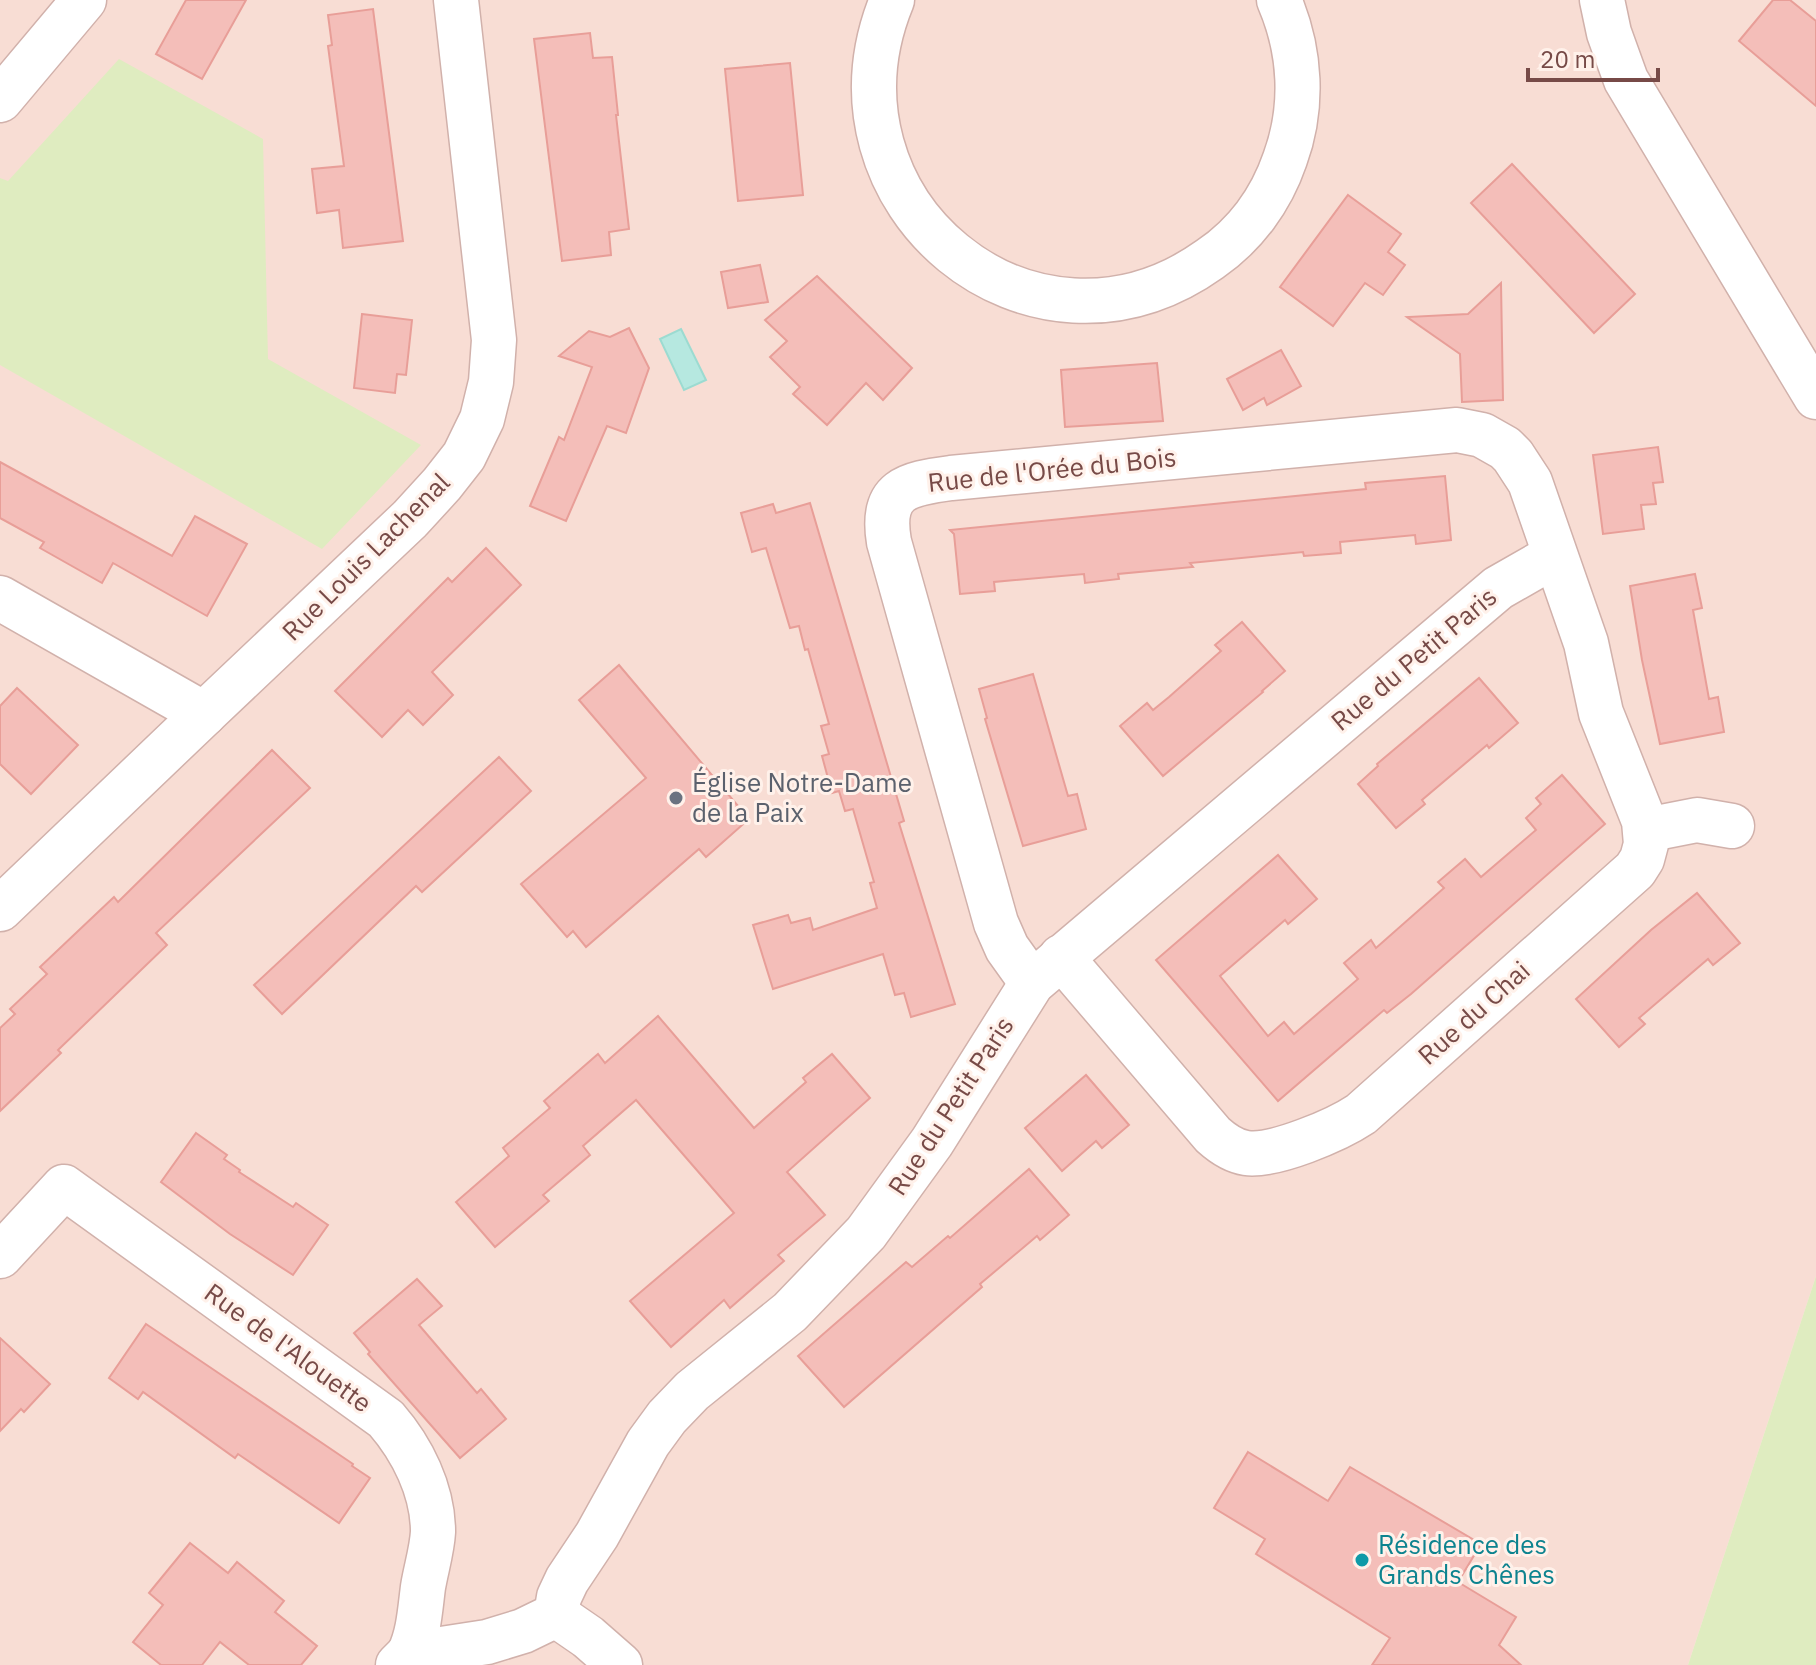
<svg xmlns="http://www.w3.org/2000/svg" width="1816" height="1665" font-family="'IBM Plex Sans',sans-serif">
  <rect width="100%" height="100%" fill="#fdebe3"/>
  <path fill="#f8ddd4" d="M0,0H1816V1276L1688,1665H0Z"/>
  <g fill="#dfecc0">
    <path d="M119,59L263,139L268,359L421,445L322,549L0,365V178L8,181Z"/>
    <path d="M1816,1276V1665H1688Z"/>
  </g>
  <path fill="#b6e8e0" stroke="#9cdbd1" stroke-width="2" d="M681,329L706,380L684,390L660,339Z"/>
  <g fill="#f4beb9" stroke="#e89e98" stroke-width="2">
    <path d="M186,0H246L202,79L156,54Z"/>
    <path d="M1773,0H1790L1816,21V106L1739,41Z"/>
    <path d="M373,9L403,241L343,248L339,210L317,213L312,169L344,166L328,46L332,45L328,15Z"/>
    <path d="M590,33L593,58L612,57L618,115H616L629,229L609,232L611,255L562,261L534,39Z"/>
    <path d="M790,63L803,195L738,201L725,69Z"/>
    <path d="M1512,164L1635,294L1594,333L1471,203Z"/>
    <path d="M1348,195L1401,234L1388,252L1405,265L1383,295L1365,283L1333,326L1280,287Z"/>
    <path d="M760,265L768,302L728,308L721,272Z"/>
    <path d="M817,276L912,368L883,400L866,383L827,425L793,394L800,387L770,357L787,341L765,320Z"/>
    <path d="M1501,283L1503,400L1462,402L1460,354L1407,317L1468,314Z"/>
    <path d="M362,314L412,320L406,375L397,374L395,393L354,388Z"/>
    <path d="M629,328L649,368L626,433L607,426L566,521L530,506L559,437L564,440L592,367L559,356L589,331L610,337Z"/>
    <path d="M1281,350L1301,386L1267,405L1264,398L1243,410L1227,379Z"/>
    <path d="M1157,363L1163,421L1065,427L1061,370Z"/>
    <path d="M1658,447L1663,482L1653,483L1656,504L1641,505L1644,529L1603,534L1593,455Z"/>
    <path d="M0,462L172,556L195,516L247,544L207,616L113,563L102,583L40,548L44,542L0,518Z"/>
    <path d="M1445,476L1451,540L1416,544L1415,535L1340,542L1341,553L1304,556L1303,552L1190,563L1193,567L1118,574L1119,579L1085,583L1084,574L994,582L995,591L960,594L954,534L950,530L1366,489L1365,483Z"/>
    <path d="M810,503L904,821L899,823L955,1004L911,1017L904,993L895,995L883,954L773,989L753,925L788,915L791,923L810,918L813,930L877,908L870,883L874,882L853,809L845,811L839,791L832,793L822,756L829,754L821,726L829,724L808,649L805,650L799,626L790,628L766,548L752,552L741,513L773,504L776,513Z"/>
    <path d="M486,548L521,585L432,672L453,695L423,725L408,710L382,737L335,691L448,578L452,582Z"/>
    <path d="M1695,574L1702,608L1693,610L1709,699L1718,697L1724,732L1660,744L1642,660L1630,586Z"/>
    <path d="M1242,622L1285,671L1262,691L1263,692L1163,776L1120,726L1147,703L1153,710L1169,697L1221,651L1215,645Z"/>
    <path d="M619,665L749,819L706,857L699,849L586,947L573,931L567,937L521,884L646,778L579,700Z"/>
    <path d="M1033,674L1068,796L1077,794L1086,829L1023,846L985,719L987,718L979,689Z"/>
    <path d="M1479,678L1518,723L1489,748L1487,745L1422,800L1425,804L1396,828L1358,784L1378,766L1377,764Z"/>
    <path d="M17,688L78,745L31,794L0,764V706Z"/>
    <path d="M272,750L310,788L156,933L167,945L58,1050L61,1053L0,1111V1028L15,1014L10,1009L47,974L40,967L114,897L118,902Z"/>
    <path d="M499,757L531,791L422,892L416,886L282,1014L254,985Z"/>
    <path d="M1562,775L1605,824L1411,994L1387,1013L1384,1010L1278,1101L1156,960L1278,855L1317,899L1288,924L1285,920L1220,976L1268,1036L1284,1022L1294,1034L1358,979L1344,963L1371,940L1376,948L1444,888L1438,882L1465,859L1481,877L1536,830L1526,818L1541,804L1536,798Z"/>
    <path d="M1697,893L1740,943L1713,965L1708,959L1639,1018L1645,1024L1619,1047L1576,999L1651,930Z"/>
    <path d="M658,1016L754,1128L806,1082L803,1078L832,1054L870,1098L787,1172L825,1215L778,1255L784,1261L730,1308L724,1300L671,1347L630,1301L734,1213L636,1100L583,1146L590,1155L543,1195L549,1201L495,1247L456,1202L509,1156L503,1148L550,1108L544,1101L598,1054L605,1063Z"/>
    <path d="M1086,1075L1129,1125L1102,1148L1096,1141L1062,1171L1025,1128Z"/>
    <path d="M196,1133L227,1155L224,1159L240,1170L239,1172L293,1207L296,1203L328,1225L293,1275L230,1234L161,1182Z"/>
    <path d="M1029,1169L1069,1215L1040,1240L1037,1236L980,1284L982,1287L844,1407L798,1356L906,1262L912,1267L948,1236L950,1238Z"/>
    <path d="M417,1279L442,1306L419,1325L477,1393L481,1389L506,1419L460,1458L368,1354L370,1352L354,1333Z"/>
    <path d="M146,1324L353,1464L352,1466L370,1478L339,1523L238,1454L235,1458L143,1392L138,1399L109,1378Z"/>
    <path d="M0,1338L50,1384L24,1412L21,1409L0,1431Z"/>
    <path d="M1248,1452L1328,1501L1350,1467L1481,1544L1458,1582L1516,1617L1499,1645L1521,1665H1372L1390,1638L1256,1554L1265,1539L1214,1508Z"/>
    <path d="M190,1543L228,1573L237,1562L284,1601L275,1612L317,1646L301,1665H249L220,1642L202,1665H161L133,1642L163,1605L149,1593Z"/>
  </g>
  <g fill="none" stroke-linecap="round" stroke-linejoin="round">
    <defs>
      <g id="minor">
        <path d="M892,0C809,202 1032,386 1210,259C1245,235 1271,200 1285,159C1304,107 1301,51 1279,0"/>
        <path d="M1602,0L1609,33L1626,80L1816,397"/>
        <path d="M0,100L84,0"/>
        <path d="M0,598L204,714L410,519L442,484L464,456L482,419L491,382L494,340L456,0"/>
        <path d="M1646,830L1697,820L1732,826"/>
        <path d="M0,909L204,714"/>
        <path d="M1032,983L1007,948L996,923L889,542C880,489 906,484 951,478L1457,430L1482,435L1505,448L1513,456L1530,482L1586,643L1601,713L1644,821L1646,844L1642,859L1635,870L1361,1114C1337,1130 1274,1157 1246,1153C1233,1151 1223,1144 1213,1135L1061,957"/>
        <path d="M0,1256L64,1187L386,1419C412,1449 433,1490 433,1532C432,1550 426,1569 423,1587C420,1610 419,1633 409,1654"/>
        <path d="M556,1615L588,1637L620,1665"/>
        <path d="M398,1665L409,1654L487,1642L523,1631L556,1615L559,1597L567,1580L597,1535L648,1443L667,1417L692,1391L790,1312L866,1233L932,1142L1032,983L1498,588L1554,556"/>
      </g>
    </defs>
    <use href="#minor" stroke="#d1b1ab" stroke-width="47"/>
    <use href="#minor" stroke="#fff" stroke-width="44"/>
  </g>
  <circle fill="#6b7280" stroke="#fff1ea" stroke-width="3" cx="676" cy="798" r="8"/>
  <circle fill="#0f9aa8" stroke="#fff1ea" stroke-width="3" cx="1362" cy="1560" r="8"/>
  <g text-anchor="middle" stroke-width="6" stroke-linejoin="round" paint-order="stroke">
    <g font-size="26" fill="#774a47" stroke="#fff1ea">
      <text transform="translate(1052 470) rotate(-6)" y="9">Rue de l'Orée du Bois</text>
      <text transform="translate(366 557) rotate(-45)" y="9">Rue Louis Lachenal</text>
      <text transform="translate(1414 659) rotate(-40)" y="9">Rue du Petit Paris</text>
      <text transform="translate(1474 1013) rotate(-42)" y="9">Rue du Chai</text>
      <text transform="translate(951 1106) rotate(-57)" y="9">Rue du Petit Paris</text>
      <text transform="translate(288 1348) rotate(36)" y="9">Rue de l'Alouette</text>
    </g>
    <g font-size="26" fill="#5b616d" stroke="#fff1ea" text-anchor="start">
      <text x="692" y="792">Église Notre-Dame<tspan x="692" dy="30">de la Paix</tspan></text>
    </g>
    <g font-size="26" fill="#0d838f" stroke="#fff1ea" text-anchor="start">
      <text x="1378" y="1554">Résidence des<tspan x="1378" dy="30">Grands Chênes</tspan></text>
    </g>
  </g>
  <path d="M1528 68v12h130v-12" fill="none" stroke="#774a47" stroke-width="4"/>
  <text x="1540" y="68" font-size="24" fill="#774a47" stroke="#fff1ea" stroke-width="6" paint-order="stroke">20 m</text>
</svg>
